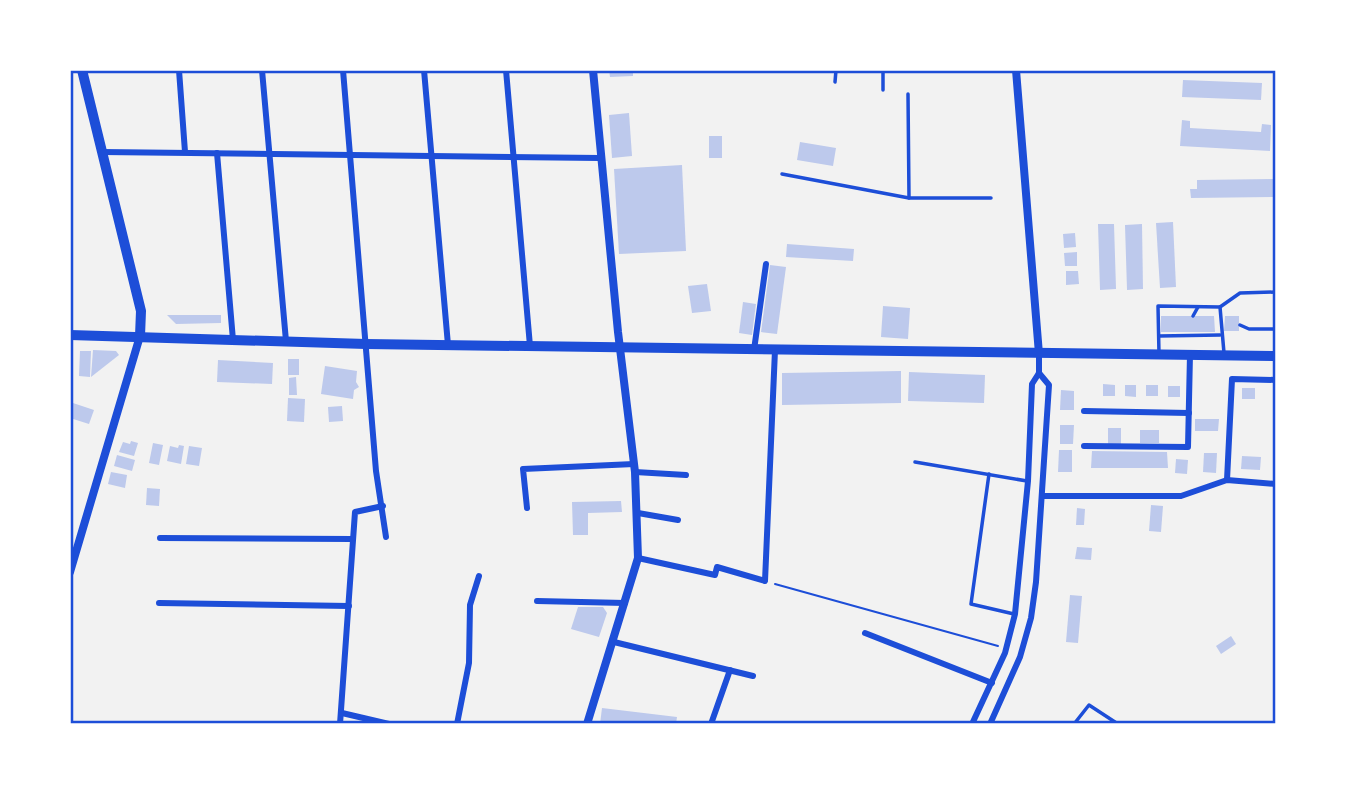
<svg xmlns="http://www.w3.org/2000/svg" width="1346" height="794" font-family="Lato,sans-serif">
  <rect width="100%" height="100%" fill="#f2f2f2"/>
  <g fill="#bdc9ec">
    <path d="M609,70H633V76L610,77Z"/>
    <path d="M1183,80L1262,83L1261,100L1182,97Z"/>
    <path d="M629,113L632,156L612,158L609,115Z"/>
    <path d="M1182,120L1190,121V128L1261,132L1262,124L1271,125L1270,151L1180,146Z"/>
    <rect x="709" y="136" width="13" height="22"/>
    <path d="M800,142L836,148L833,166L797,160Z"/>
    <path d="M682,165L686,251L619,254L614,169Z"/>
    <path d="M1276,179V197L1191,198L1190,189H1197V180Z"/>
    <path d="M1173,222L1176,287L1160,288L1156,223Z"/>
    <path d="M1098,224H1114L1116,289L1100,290Z"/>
    <path d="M1142,224L1143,289L1127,290L1125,225Z"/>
    <path d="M1075,233L1076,247L1064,248L1063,234Z"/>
    <path d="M787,244L854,249L853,261L786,257Z"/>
    <path d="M1077,252V266H1065L1064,253Z"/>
    <path d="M770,265L786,267L777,334L761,332Z"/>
    <path d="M1066,271H1078L1079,284L1066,285Z"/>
    <path d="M707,284L711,311L692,313L688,286Z"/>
    <path d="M743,302L756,304L752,335L739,333Z"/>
    <path d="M883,306L910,308L908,339L881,337Z"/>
    <path d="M167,315H221V323L176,324Z"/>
    <path d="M1161,316H1214L1215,332H1161Z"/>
    <path d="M1225,316H1239V331H1224Z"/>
    <path d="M93,350L116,351L119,355L91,377Z"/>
    <path d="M80,351H91L90,377L79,376Z"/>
    <rect x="288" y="359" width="11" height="16"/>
    <path d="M218,360L273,363L272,384L217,382Z"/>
    <path d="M325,366L357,371L356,382L359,387L354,390L353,399L321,394Z"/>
    <path d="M901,371V403L782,405V373Z"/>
    <path d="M909,372L985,375L984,403L908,401Z"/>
    <path d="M296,377L297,395H289V378Z"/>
    <path d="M1103,384L1115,385V396H1103Z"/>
    <path d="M1125,385H1136V397L1125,396Z"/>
    <rect x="1146" y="385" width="12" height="11"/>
    <rect x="1168" y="386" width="12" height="11"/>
    <rect x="1242" y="388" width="13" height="11"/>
    <path d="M1061,390L1074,391V410H1060Z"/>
    <path d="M288,398L305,399L304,422L287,421Z"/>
    <path d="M70,402L94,410L89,424L70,418Z"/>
    <path d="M342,406L343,421L329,422L328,407Z"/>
    <path d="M1195,419H1219L1218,431H1195Z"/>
    <path d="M1060,425H1074L1073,444H1060Z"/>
    <rect x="1108" y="428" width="13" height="16"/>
    <rect x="1140" y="430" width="19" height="13"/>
    <path d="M131,441L138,443L134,456L119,452L123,442L130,444Z"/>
    <path d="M153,443L163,445L159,465L149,463Z"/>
    <path d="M179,445L184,446L181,464L167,461L170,446L178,448Z"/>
    <path d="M189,446L202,448L199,466L186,464Z"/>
    <path d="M1059,450H1072V472H1058Z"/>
    <path d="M1092,451L1167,452L1168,468H1091Z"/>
    <path d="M1204,453H1217L1216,473L1203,472Z"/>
    <path d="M117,455L135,460L132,471L114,466Z"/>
    <path d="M1242,456L1261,457L1260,470L1241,469Z"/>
    <path d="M1176,459L1188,460L1187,474L1175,473Z"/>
    <path d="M111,472L127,475L125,488L108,484Z"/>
    <path d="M147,488L160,489L159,506L146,505Z"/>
    <path d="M621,501L622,512L588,513V535H573L572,502Z"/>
    <path d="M1151,505L1163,506L1161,532L1149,531Z"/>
    <path d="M1077,508L1085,509L1084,525H1076Z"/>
    <path d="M1077,547L1092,548L1091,560L1075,559Z"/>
    <path d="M1070,595L1082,596L1078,643L1066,642Z"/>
    <path d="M578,607H603L607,613L599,637L571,629Z"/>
    <path d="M1231,636L1236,644L1221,654L1216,646Z"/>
    <path d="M602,708L677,717L676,724H600Z"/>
  </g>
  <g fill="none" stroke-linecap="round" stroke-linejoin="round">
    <path stroke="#1d4ed8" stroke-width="2" d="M775,584L998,646"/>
    <g stroke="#1d4ed8" stroke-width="3.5">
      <path d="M835,82L836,70"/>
      <path d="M883,90V70"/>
      <path d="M908,94L909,198"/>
      <path d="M782,174L909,198H991"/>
      <path d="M1220,307L1240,293L1276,292"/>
      <path d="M1193,316L1198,307"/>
      <path d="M1240,325L1249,329H1276"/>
      <path d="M1159,336L1220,335"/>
      <path d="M1159,354L1158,306L1220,307L1224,353"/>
      <path d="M915,462L1027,481"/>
      <path d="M989,474L971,604L1014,614"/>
      <path d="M1074,724L1089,705L1118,724"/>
    </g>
    <g stroke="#1d4ed8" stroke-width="6">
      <path d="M179,70L185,152"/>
      <path d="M262,70L286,341"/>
      <path d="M343,70L376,471L386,537"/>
      <path d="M424,70L448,345"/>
      <path d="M506,70L530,346"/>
      <path d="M102,152L600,158"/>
      <path d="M217,153L233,340"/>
      <path d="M754,350L766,264"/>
      <path d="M1084,411L1189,413"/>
      <path d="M1084,446L1188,447L1190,354"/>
      <path d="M635,472L686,475"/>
      <path d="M1227,480L1232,379L1276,380"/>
      <path d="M1043,496H1181L1227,480L1276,484"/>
      <path d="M527,508L523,469L634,464"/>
      <path d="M638,513L678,520"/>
      <path d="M160,538L352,539"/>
      <path d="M638,558L715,575L717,567L765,581L775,350"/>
      <path d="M537,601L625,603"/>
      <path d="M159,603L349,606"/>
      <path d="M865,633L992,683"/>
      <path d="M614,642L753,676"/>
      <path d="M342,713L389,724"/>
      <path d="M340,724L355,512L383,506"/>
      <path d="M457,724L469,663L470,605L479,576"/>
      <path d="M711,724L730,670"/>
      <path d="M972,724L1005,653L1015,614L1028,481L1032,384L1039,373V354"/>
      <path d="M990,724L1020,657L1031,618L1036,582L1049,385L1039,373"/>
    </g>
    <g stroke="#1d4ed8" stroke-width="8">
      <path d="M1016,70L1039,354"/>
      <path d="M70,572L140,336"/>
      <path d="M587,724L638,558L635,472L618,332L593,70"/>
    </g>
    <g stroke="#1d4ed8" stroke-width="10">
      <path d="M82,70L141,311L140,336"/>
      <path d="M70,335L366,344L1276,356"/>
    </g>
  </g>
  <rect width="1346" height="794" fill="none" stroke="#ffffff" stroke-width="144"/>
  <rect x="72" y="72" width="1202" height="650" fill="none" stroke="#1d4ed8" stroke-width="2.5"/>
</svg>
